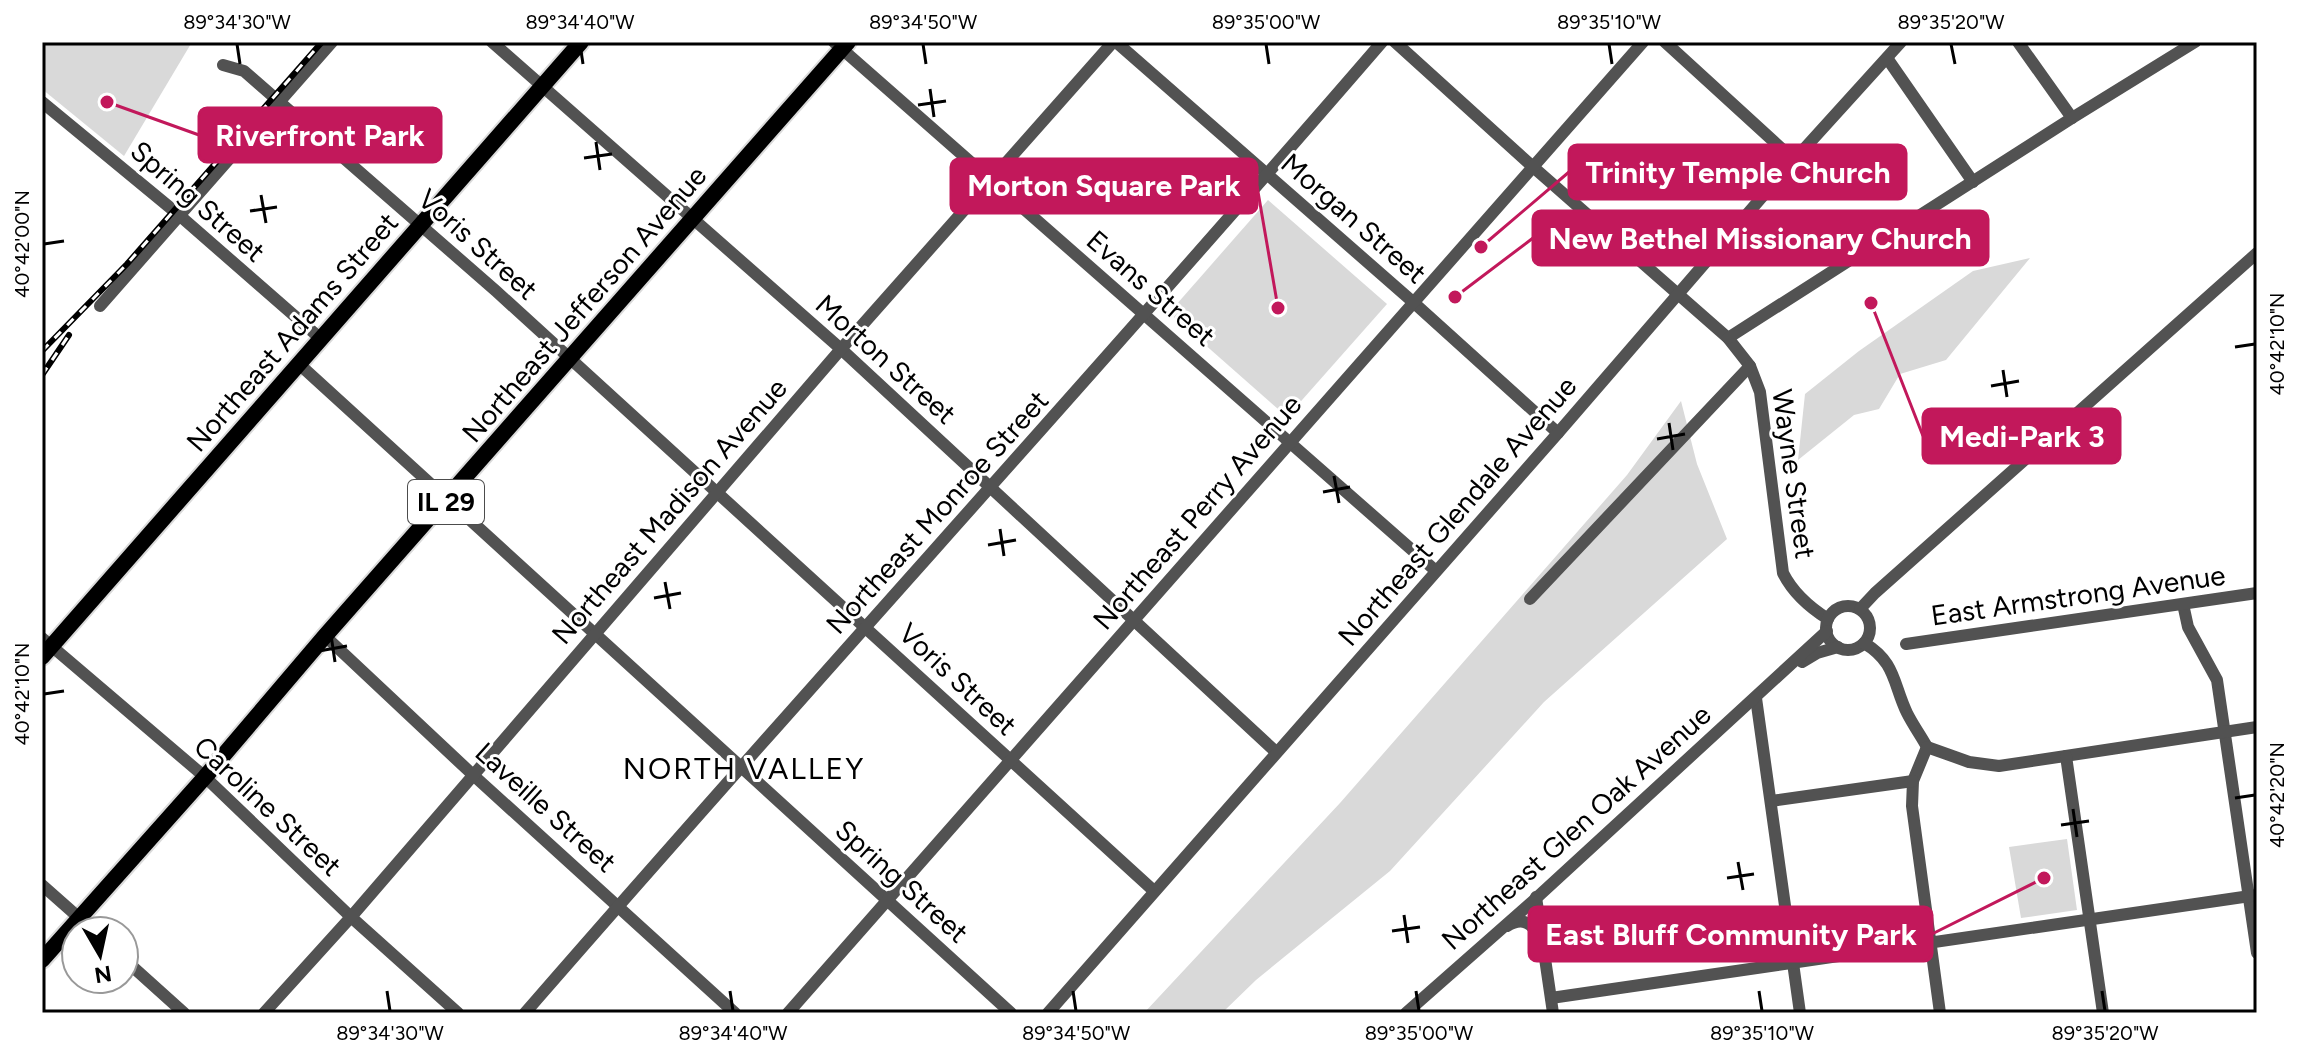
<svg xmlns="http://www.w3.org/2000/svg" width="2299" height="1055" font-family="Figtree,sans-serif">
  <rect width="100%" height="100%" fill="#fff"/>
  <g fill="#d9d9d9">
    <path d="M42,42H192L124,156L42,89Z"/>
    <path d="M1268,200L1387,304L1287,417L1169,313Z"/>
    <path d="M2030,258L1946,360L1900,374L1879,409L1854,415L1798,460L1805,394L1859,351L1973,271Z"/>
    <path d="M1681,401L1697,464L1727,539L1544,702L1390,871L1256,980L1222,1013H1144L1340,803L1627,475Z"/>
    <path d="M2067,839L2077,910L2021,918L2009,847Z"/>
  </g>
  <g fill="none" stroke-linecap="round" stroke-linejoin="round">
    <defs>
      <g id="major">
        <path d="M42,657L581,42"/>
        <path d="M42,960L205,777L325,636L848,42"/>
      </g>
    </defs>
    <use href="#major" stroke="#dbdbdb" stroke-width="20"/>
    <g stroke="#525252" stroke-width="12">
      <path d="M492,42L841,349L1276,752"/>
      <path d="M834,42L1436,571"/>
      <path d="M1116,42L1413,302L1558,433"/>
      <path d="M1395,42L1532,166L1728,338L1750,366L1760,392L1783,573C1793,593 1809,607 1828,619"/>
      <path d="M1665,42L1794,160"/>
      <path d="M2018,42L2072,118"/>
      <path d="M1887,58L1973,182"/>
      <path d="M223,65L244,71L496,291L1154,891"/>
      <path d="M42,102L179,215L321,339"/>
      <path d="M100,306L332,42"/>
      <path d="M1728,338L2072,118L2195,42"/>
      <path d="M299,364L1011,1013"/>
      <path d="M1530,599L1750,366"/>
      <path d="M2183,604L2188,627L2217,680L2257,953"/>
      <circle cx="1848" cy="628" r="22"/>
      <path d="M1860,609L1875,593L2257,253"/>
      <path d="M325,636L472,774L735,1013"/>
      <path d="M42,638L205,777L351,917L458,1013"/>
      <path d="M1864,643C1896,662 1893,684 1907,713C1913,725 1921,736 1927,747"/>
      <path d="M1906,644L2257,593"/>
      <path d="M1802,662L1817,653L1838,647"/>
      <path d="M1756,698L1800,1013"/>
      <path d="M1927,747L1969,762L1999,766L2257,727"/>
      <path d="M1927,747L1913,781L1912,806L1940,1013"/>
      <path d="M2066,756L2103,1013"/>
      <path d="M1771,801L1913,781"/>
      <path d="M42,885L94,931"/>
      <path d="M1536,897L1553,1013"/>
      <path d="M1507,926C1522,917 1532,922 1539,938"/>
      <path d="M124,959L184,1013"/>
      <path d="M1551,998L2257,895"/>
      <path d="M264,1013L351,917L841,349L1113,42"/>
      <path d="M525,1013C808,687 1100,369 1382,42"/>
      <path d="M788,1013L1643,42"/>
      <path d="M1048,1013L1558,433L1794,160L1901,42"/>
      <path d="M1406,1013L1532,902L1827,631"/>
    </g>
    <use href="#major" stroke="#000" stroke-width="16"/>
    <defs>
      <g id="rail">
        <path d="M42,351L127,264L322,42"/>
        <path d="M42,375L69,335"/>
      </g>
    </defs>
    <use href="#rail" stroke="#000" stroke-width="6"/>
    <use href="#rail" stroke="#fff" stroke-width="3" stroke-dasharray="9" stroke-linecap="butt"/>
  </g>
  <path fill="none" stroke="#000" stroke-width="3" d="M237,44L240,64M580,44L583,64M923,44L926,64M1266,44L1269,64M1609,44L1612,64M1951,44L1955,64M930,89L934,117M918,105L946,101M596,142L600,170M584,158L612,154M261,195L266,223M250,211L277,207M44,244L64,241M2235,347L2255,344M2003,370L2007,397M1991,386L2019,381M1669,423L1673,450M1657,439L1685,434M1334,476L1339,503M1323,492L1350,487M1000,529L1004,556M988,545L1016,540M665,582L670,609M654,598L681,593M331,635L335,662M319,651L347,646M44,694L64,691M2235,798L2255,795M2073,809L2077,837M2061,825L2089,821M1738,862L1743,890M1727,878L1754,874M1404,915L1408,943M1392,931L1420,927M387,991L390,1011M730,991L733,1011M1073,991L1076,1011M1416,991L1419,1011M1759,991L1762,1011M2102,991L2105,1011"/>
  <g text-anchor="middle" stroke-width="6" stroke-linejoin="round" paint-order="stroke">
    <rect fill="#fff" stroke="#4c4c4c" stroke-width="2" x="408" y="480" width="76" height="44" rx="6"/>
    <g font-size="26" font-weight="bold" fill="#000">
      <text x="446" y="511">IL 29</text>
    </g>
    <g font-size="28" fill="#000" stroke="#fff">
      <text transform="translate(198 201) rotate(41)" y="10">Spring Street</text>
      <text transform="translate(1354 218) rotate(41)" y="10">Morgan Street</text>
      <text transform="translate(478 244) rotate(42)" y="10">Voris Street</text>
      <text transform="translate(1151 288) rotate(41)" y="10">Evans Street</text>
      <text transform="translate(584 304) rotate(-49)" y="10">Northeast Jefferson Avenue</text>
      <text transform="translate(292 332) rotate(-49)" y="10">Northeast Adams Street</text>
      <text transform="translate(886 359) rotate(42)" y="10">Morton Street</text>
      <text transform="translate(1794 474) rotate(82)" y="10">Wayne Street</text>
      <text transform="translate(669 511) rotate(-49)" y="10">Northeast Madison Avenue</text>
      <text transform="translate(1457 511) rotate(-49)" y="10">Northeast Glendale Avenue</text>
      <text transform="translate(937 512) rotate(-48)" y="10">Northeast Monroe Street</text>
      <text transform="translate(1197 512) rotate(-49)" y="10">Northeast Perry Avenue</text>
      <text transform="translate(2078 595) rotate(-8)" y="10">East Armstrong Avenue</text>
      <text transform="translate(958 679) rotate(43)" y="10">Voris Street</text>
      <text transform="translate(268 806) rotate(43)" y="10">Caroline Street</text>
      <text transform="translate(546 807) rotate(42)" y="10">Laveille Street</text>
      <text transform="translate(1576 827) rotate(-42)" y="10">Northeast Glen Oak Avenue</text>
      <text transform="translate(902 881) rotate(42)" y="10">Spring Street</text>
    </g>
    <g font-size="30" letter-spacing="2" fill="#000" stroke="#fff">
      <text x="744" y="779">NORTH VALLEY</text>
    </g>
  </g>
  <path fill="none" stroke="#c2185b" stroke-width="3" d="M107 102L199 135M1481 247L1569 172M1278 308L1257 186M1455 297L1533 238M1871 303L1923 436M2044 878L1932 934"/>
  <g fill="#c2185b" stroke="#fff" stroke-width="3">
    <circle cx="107" cy="102" r="8"/>
    <circle cx="1481" cy="247" r="8"/>
    <circle cx="1278" cy="308" r="8"/>
    <circle cx="1455" cy="297" r="8"/>
    <circle cx="1871" cy="303" r="8"/>
    <circle cx="2044" cy="878" r="8"/>
  </g>
  <g fill="#c2185b" stroke="#c2185b" stroke-width="3">
    <rect x="199" y="108" width="242" height="54" rx="8"/>
    <rect x="1569" y="145" width="337" height="54" rx="8"/>
    <rect x="951" y="159" width="306" height="54" rx="8"/>
    <rect x="1533" y="211" width="455" height="54" rx="8"/>
    <rect x="1923" y="409" width="197" height="54" rx="8"/>
    <rect x="1529" y="907" width="403" height="54" rx="8"/>
  </g>
  <g font-size="30" text-anchor="middle" font-weight="bold" fill="#fff">
    <text x="320" y="146">Riverfront Park</text>
    <text x="1738" y="183">Trinity Temple Church</text>
    <text x="1104" y="196">Morton Square Park</text>
    <text x="1760" y="249">New Bethel Missionary Church</text>
    <text x="2022" y="447">Medi-Park 3</text>
    <text x="1731" y="945">East Bluff Community Park</text>
  </g>
  <rect width="2299" height="1055" fill="none" stroke="#ffffff" stroke-width="88"/>
  <g transform="translate(100 955) rotate(171)"><circle r="38" fill="#ffffff" stroke="#999999" stroke-width="2"/>
  <path d="M0-6L14 30L0 20L-14 30Z" fill="#000000"/>
  <text y="-12" font-size="22" font-weight="bold" text-anchor="middle" fill="#000000">N</text>
  </g>
  <rect x="44" y="44" width="2211" height="967" fill="none" stroke="#000" stroke-width="3"/>
  <g font-size="20" text-anchor="middle" fill="#000">
    <text x="237" y="29">89°34'30"W</text>
    <text x="580" y="29">89°34'40"W</text>
    <text x="923" y="29">89°34'50"W</text>
    <text x="1266" y="29">89°35'00"W</text>
    <text x="1609" y="29">89°35'10"W</text>
    <text x="1951" y="29">89°35'20"W</text>
    <text transform="translate(22 244) rotate(-90)" y="7">40°42'00"N</text>
    <text transform="translate(2277 344) rotate(-90)" y="7">40°42'10"N</text>
    <text transform="translate(22 694) rotate(-90)" y="7">40°42'10"N</text>
    <text transform="translate(2277 795) rotate(-90)" y="7">40°42'20"N</text>
    <text x="390" y="1040">89°34'30"W</text>
    <text x="733" y="1040">89°34'40"W</text>
    <text x="1076" y="1040">89°34'50"W</text>
    <text x="1419" y="1040">89°35'00"W</text>
    <text x="1762" y="1040">89°35'10"W</text>
    <text x="2105" y="1040">89°35'20"W</text>
  </g>
</svg>
